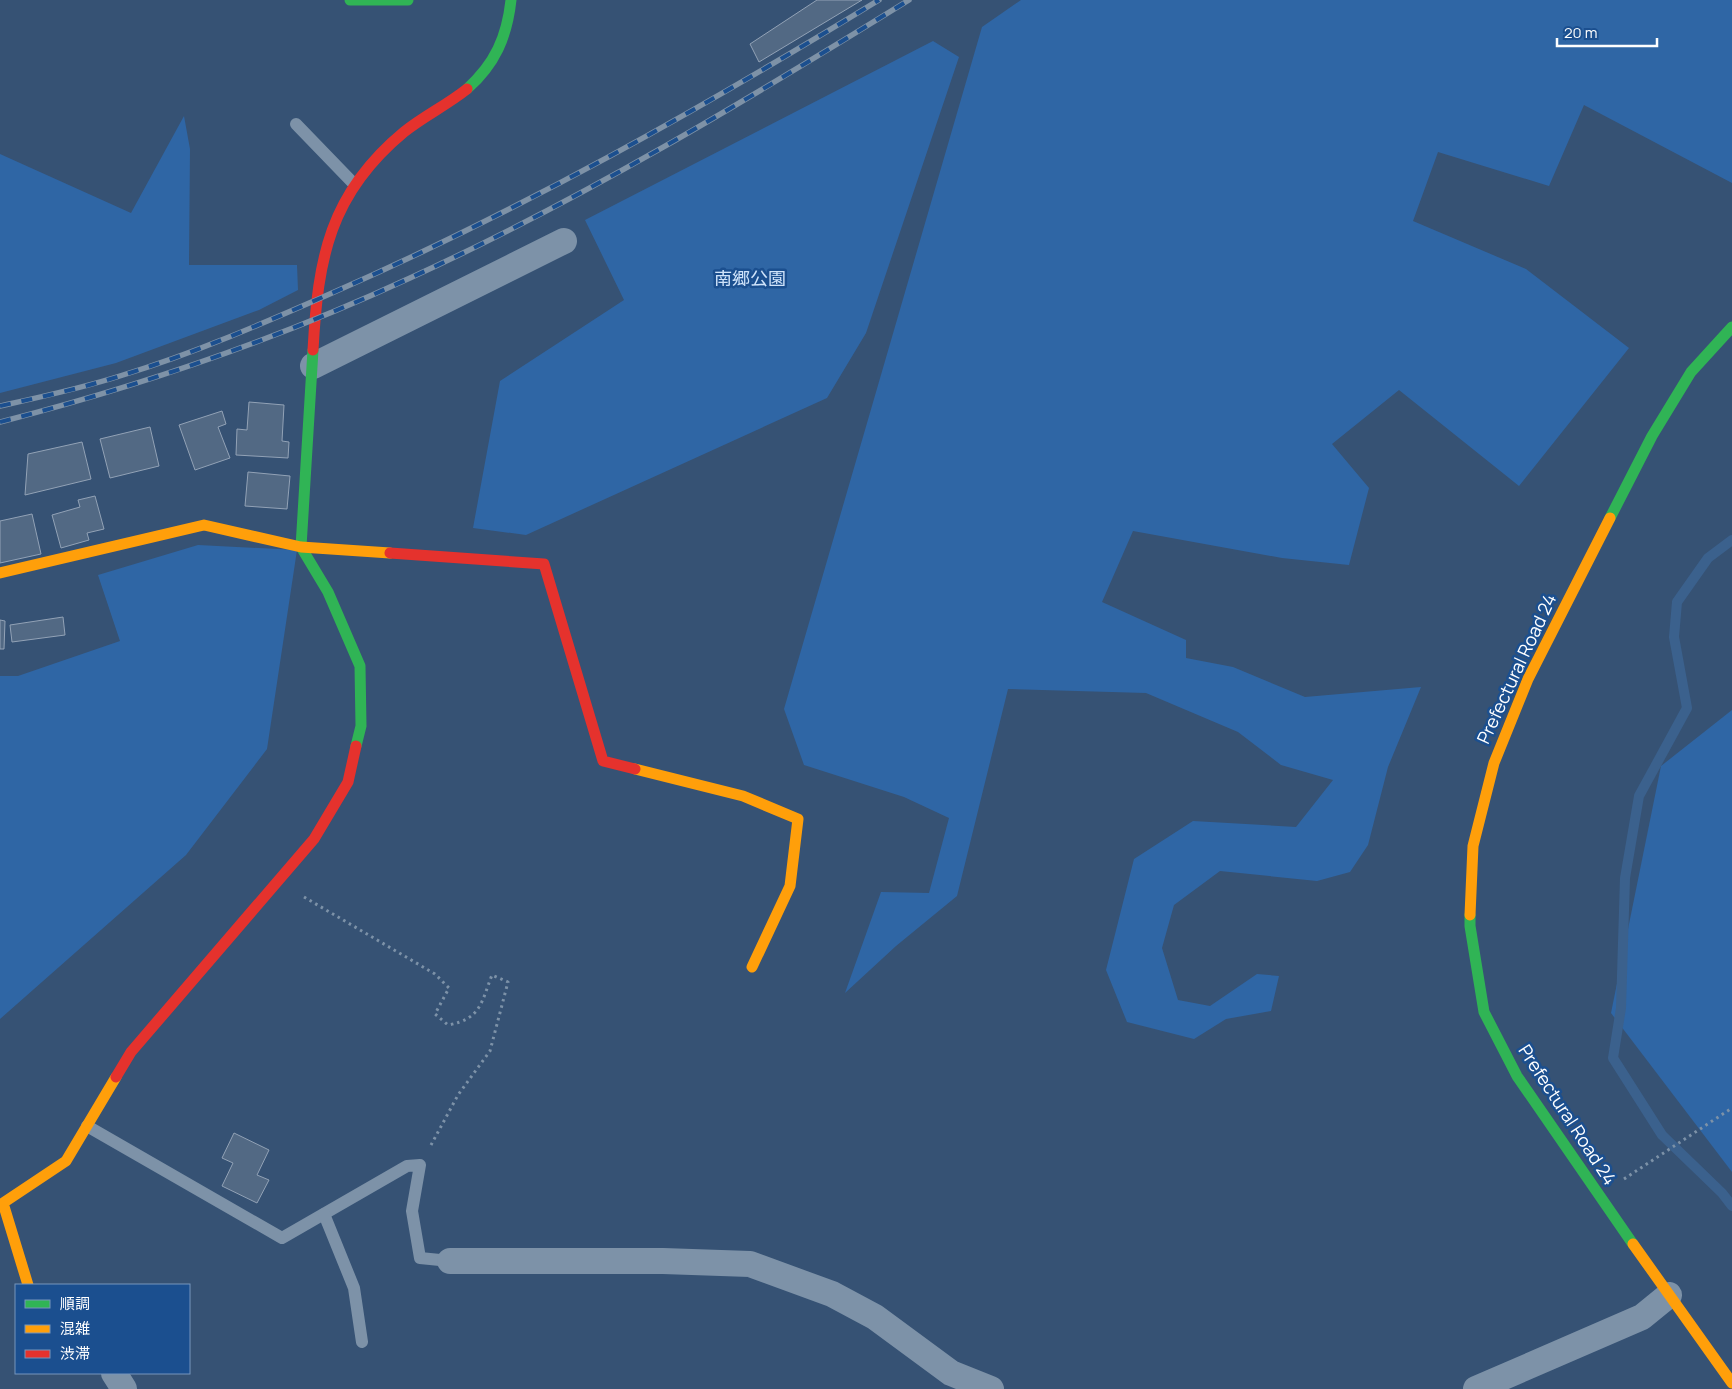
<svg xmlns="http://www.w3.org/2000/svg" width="1732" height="1389" font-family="Manrope,'Noto Sans JP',sans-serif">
  <rect width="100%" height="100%" fill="#365274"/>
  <g fill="#2f66a5">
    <path d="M1021,0H1732V183L1584,105L1549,186L1438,152L1413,221L1526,269L1629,348L1519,486L1399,390L1332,444L1369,488L1349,565L1282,558L1133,531L1102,602L1186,640V658L1233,667L1305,697L1421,687L1388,767L1368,845L1350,872L1317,881L1220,871L1174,905L1162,948L1178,1000L1210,1006L1257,974L1279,976L1271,1011L1226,1019L1194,1039L1127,1022L1106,970L1134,859L1193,821L1296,827L1333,780L1281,765L1238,732L1146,693L1008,689L957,896L896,946L845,993L881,892L929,893L949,818L904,797L804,765L784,709L982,27Z"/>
    <path d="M933,41L959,57L866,333L827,398L526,535L473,528L500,381L624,300L585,220Z"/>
    <path d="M184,116L190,149L189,265H297L298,290L259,310L116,363L0,393V154L131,213Z"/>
    <path d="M198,545L297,550L267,749L186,855L0,1019V676H18L120,641L98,575Z"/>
    <path d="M1732,710V1172L1611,1013L1661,766Z"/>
  </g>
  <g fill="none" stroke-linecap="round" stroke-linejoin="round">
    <path stroke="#3b618d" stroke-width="10" d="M1732,540L1708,558L1677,602L1674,637L1687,708L1639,796L1625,878L1621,1008L1613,1058L1662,1135L1722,1193L1732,1206"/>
  </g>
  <g fill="#526984" stroke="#92a2b6">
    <path d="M817,0H862L759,62L750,44Z"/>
    <path d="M249,402L284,405L282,441L289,442L288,458L236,455L237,429L247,430Z"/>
    <path d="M222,411L226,424L218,427L230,458L195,470L179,425Z"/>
    <path d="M150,427L159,466L110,478L100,439Z"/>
    <path d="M82,442L91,479L25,495L28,454Z"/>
    <path d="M248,472L290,476L287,509L245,506Z"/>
    <path d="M95,496L104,529L87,533L89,540L61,548L52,515L80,507L78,500Z"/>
    <path d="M32,514L41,554L0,563V521Z"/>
    <path d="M63,617L65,635L12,642L10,625Z"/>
    <path d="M0,620L5,621L4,649H0Z"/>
    <path d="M234,1133L269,1150L257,1175L269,1180L257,1203L222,1186L233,1163L222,1158Z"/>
  </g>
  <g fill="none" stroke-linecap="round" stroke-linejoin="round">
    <g stroke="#7d92a8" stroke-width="3" stroke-dasharray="2.5 4" stroke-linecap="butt">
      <path d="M304,897L435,974L449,988L435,1014L448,1025C481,1019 481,1003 492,975L508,982L490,1051L458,1095L431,1145"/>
      <path d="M1624,1179L1732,1108"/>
    </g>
    <g stroke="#7d92a8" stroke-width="12">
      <path d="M296,124L354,184"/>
      <path d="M87,1126L282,1238L407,1166L420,1165L412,1211L420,1258L450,1261"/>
      <path d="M324,1214L354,1288L362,1342"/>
    </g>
    <g stroke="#7d92a8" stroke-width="26">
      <path d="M313,366L564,241"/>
      <path d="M450,1261H663L750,1264L832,1294L875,1317L951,1373L991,1389"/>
      <path d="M114,1373L124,1389"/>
      <path d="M1476,1389L1642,1317L1669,1295"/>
    </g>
    <g stroke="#30b455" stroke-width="11">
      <path d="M350,0H408"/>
      <path d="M467,89C495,64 507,37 511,0"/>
      <path d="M313,350L301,547L328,592L360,666L361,726L356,746"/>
      <path d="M1610,518L1652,436L1691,372L1732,327"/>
      <path d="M1470,915V926L1484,1012L1517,1076L1633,1244"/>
    </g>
    <g stroke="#ff9f0a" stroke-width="11">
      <path d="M0,573L204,525L301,547L390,553"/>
      <path d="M635,769L743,796L798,819L790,886L752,967"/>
      <path d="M1470,915L1473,846L1494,763L1528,679L1610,518"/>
      <path d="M1633,1244L1732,1383"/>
      <path d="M28,1285L3,1203L66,1161L116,1077"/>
    </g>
    <g stroke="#e5322d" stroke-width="11">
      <path d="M313,350C318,259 329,194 404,132C424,116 447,105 467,89"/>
      <path d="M390,553L544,564L603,761L635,769"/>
      <path d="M116,1077L131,1052L314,839L348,782L356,746"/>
    </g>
    <defs>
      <g id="rail">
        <path d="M0,406C41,397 83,388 123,375C195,353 264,323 332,293C522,210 702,108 879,0"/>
        <path d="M0,422C141,386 278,339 410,278C583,199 747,100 909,0"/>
      </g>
    </defs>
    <use href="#rail" stroke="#7e92a7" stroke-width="5.5"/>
    <use href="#rail" stroke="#1b4f8f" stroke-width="4" stroke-dasharray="11" stroke-linecap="butt"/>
  </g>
  <g text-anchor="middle" stroke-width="5" stroke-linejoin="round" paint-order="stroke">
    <g font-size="18" fill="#cfe3fa" stroke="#1b4f8f">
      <text x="750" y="285">南郷公園</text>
    </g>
    <g font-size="18" fill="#fff" stroke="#1b4f8f">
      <text transform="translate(1517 669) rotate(-65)" y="6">Prefectural Road 24</text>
      <text transform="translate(1567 1115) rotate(57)" y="6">Prefectural Road 24</text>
    </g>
  </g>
  <rect x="15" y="1284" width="175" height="90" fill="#1b4f8f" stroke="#7695bc"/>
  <rect x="25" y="1300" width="25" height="8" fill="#30b455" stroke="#7695bc"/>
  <text x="60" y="1309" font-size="15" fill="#ffffff">順調</text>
  <rect x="25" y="1325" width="25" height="8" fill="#ff9f0a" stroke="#7695bc"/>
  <text x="60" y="1334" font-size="15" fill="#ffffff">混雑</text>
  <rect x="25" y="1350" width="25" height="8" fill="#e5322d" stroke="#7695bc"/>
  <text x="60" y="1359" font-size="15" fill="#ffffff">渋滞</text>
  <path d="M1557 38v8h100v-8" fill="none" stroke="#ffffff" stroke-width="2.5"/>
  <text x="1564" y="38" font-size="15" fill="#ffffff" stroke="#1b4f8f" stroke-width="4" paint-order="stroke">20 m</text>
</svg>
